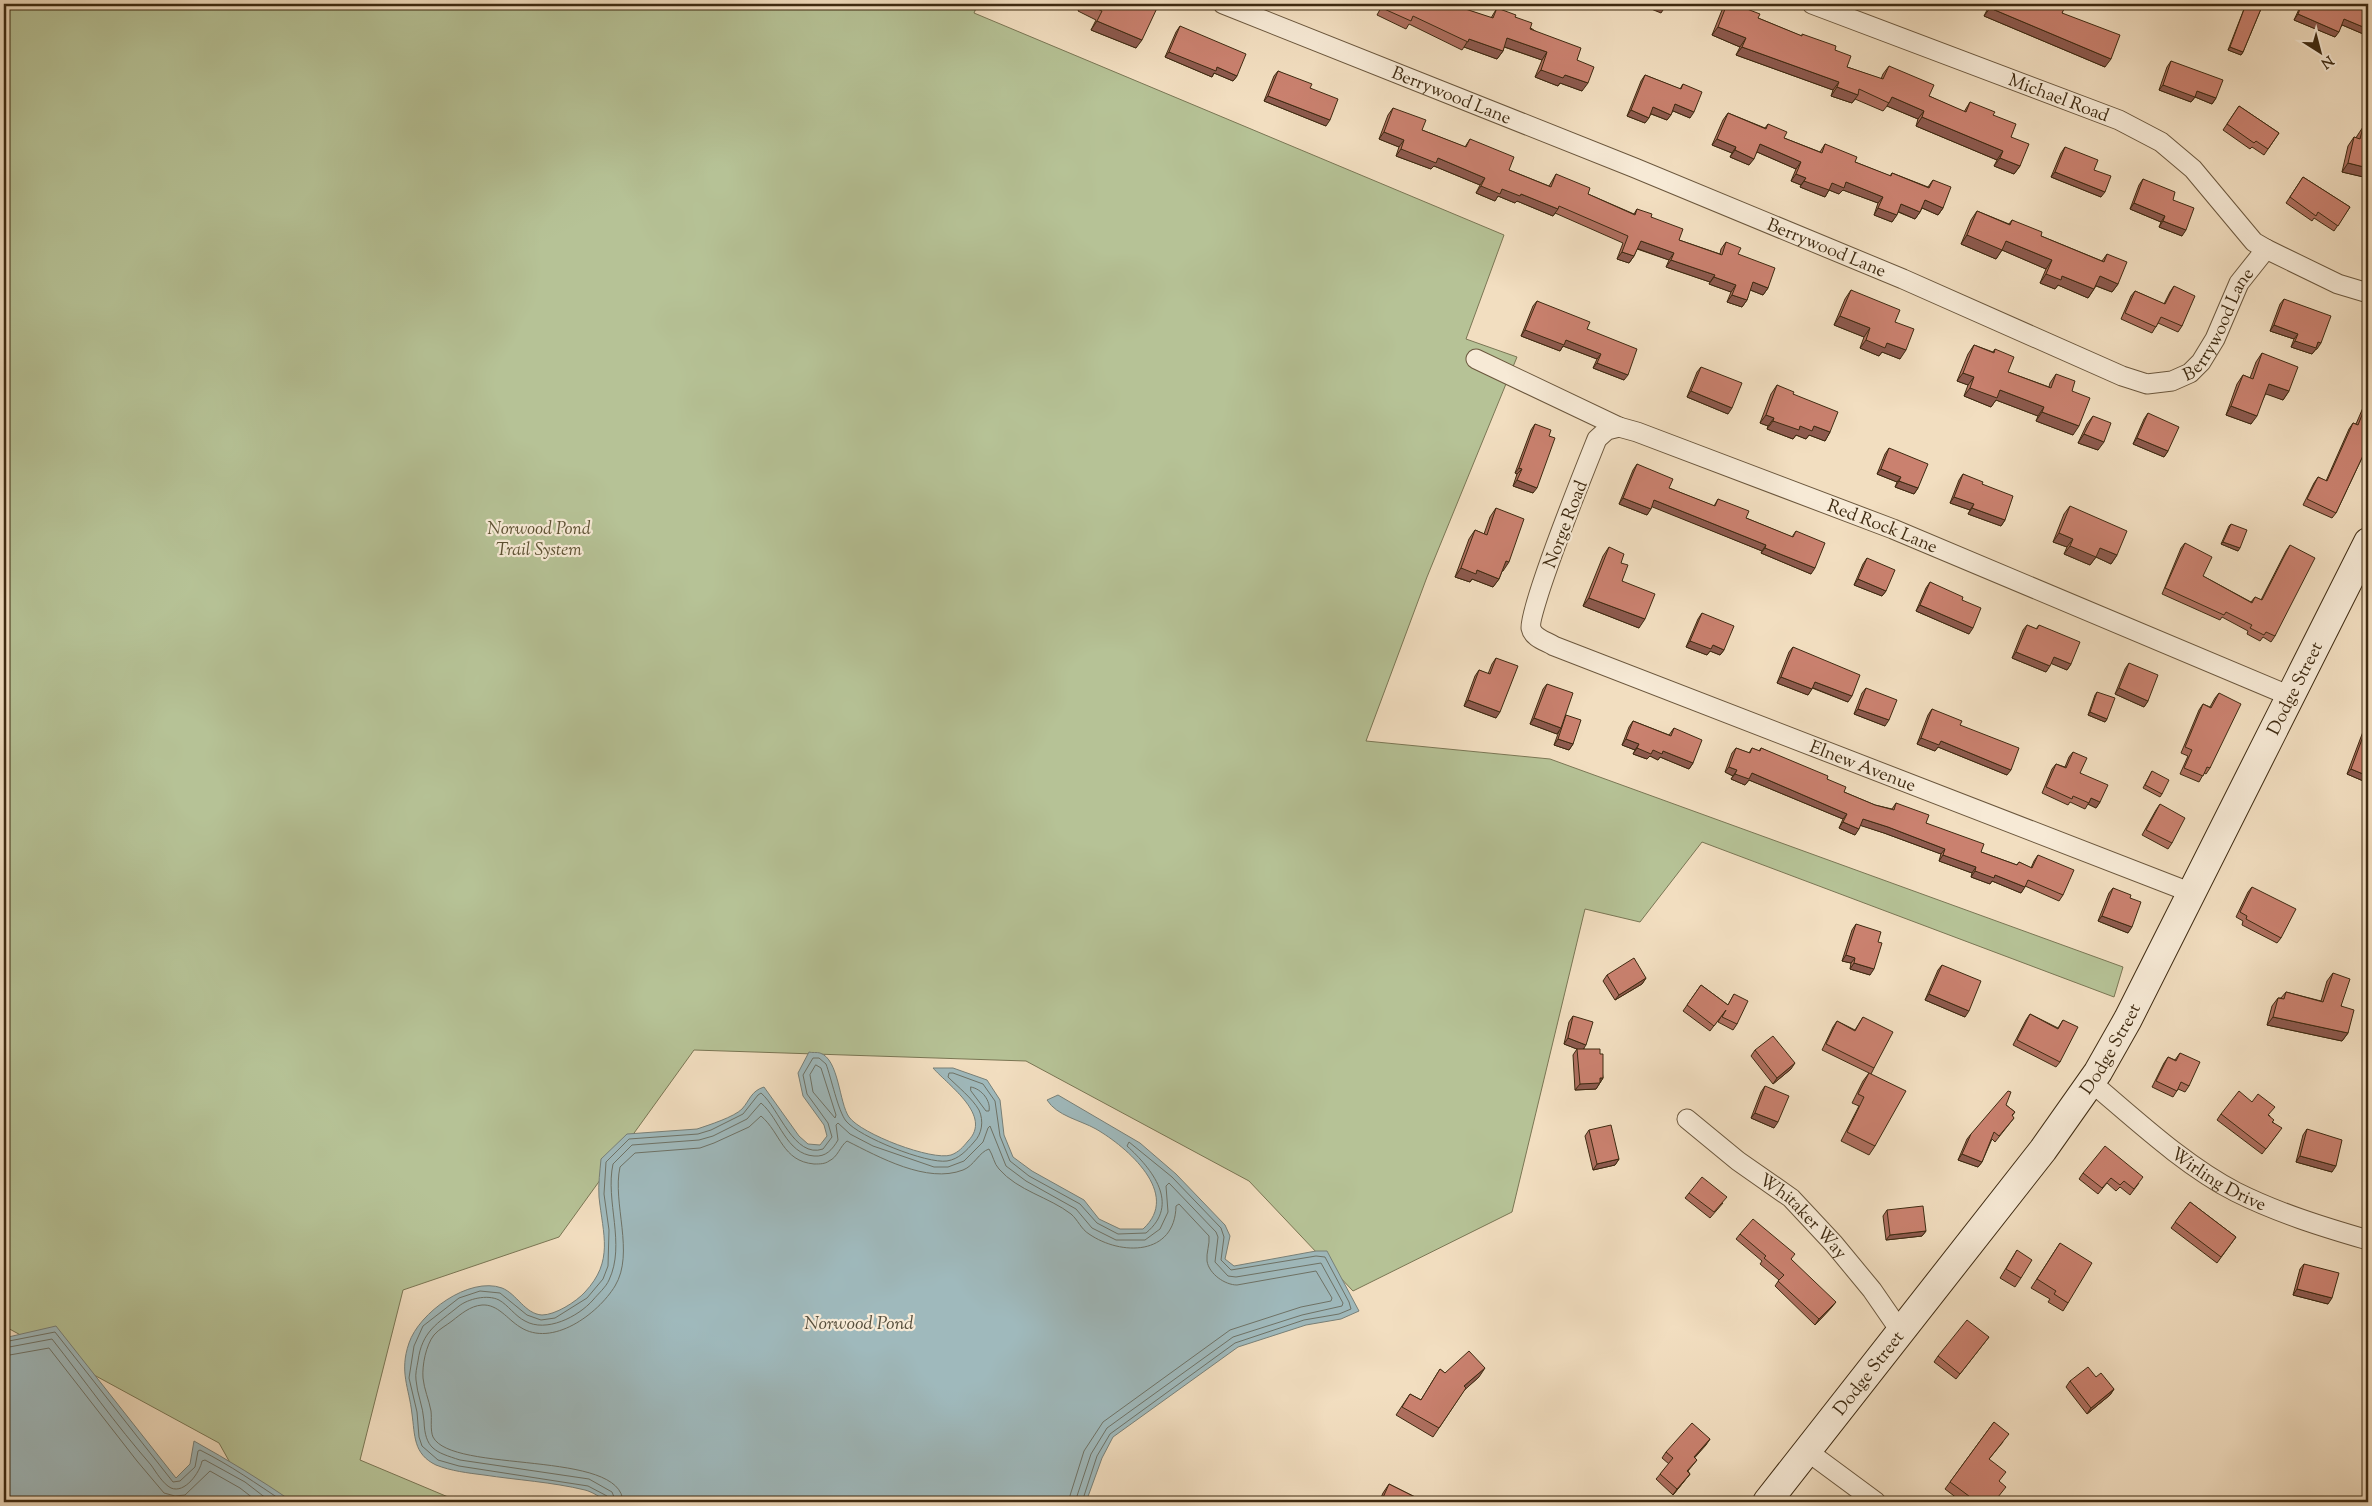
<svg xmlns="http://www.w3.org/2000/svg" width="2372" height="1506" font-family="'Sorts Mill Goudy',serif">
  <rect width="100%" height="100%" fill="#f2dec0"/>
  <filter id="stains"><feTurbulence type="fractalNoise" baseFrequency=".004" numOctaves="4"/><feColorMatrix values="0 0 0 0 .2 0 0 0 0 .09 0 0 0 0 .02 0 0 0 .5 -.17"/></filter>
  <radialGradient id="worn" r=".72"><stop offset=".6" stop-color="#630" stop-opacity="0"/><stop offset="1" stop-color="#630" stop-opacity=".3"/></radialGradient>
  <path fill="#b6c296" stroke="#7a7654" d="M4,4H978L974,13L1504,235L1466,339L1517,357L1427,577L1366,741L1550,759L2123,967L2114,997L1702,842L1640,922L1585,909L1512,1212L1353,1291L1249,1181L1026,1061L694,1050L559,1237L403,1290L360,1460L460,1502H252L219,1443L4,1326Z"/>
  <g fill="#9fb9bc" stroke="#788078">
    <path d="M809,1052C812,1053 817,1052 820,1053C839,1059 839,1103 849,1117C861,1134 932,1161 951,1155C959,1152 963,1147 968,1141C993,1116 949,1086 933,1068H953L987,1080L1000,1100L1004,1135L1013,1157L1032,1171L1084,1200L1099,1219L1120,1229H1143C1182,1194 1127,1147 1096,1129C1080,1120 1057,1116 1047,1100L1058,1095L1140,1143L1176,1174L1225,1225L1230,1236L1225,1259L1234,1266L1316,1251H1327L1359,1311L1341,1319L1306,1325L1238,1347L1113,1437L1102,1458L1086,1502H608C601,1498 593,1492 585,1490C552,1482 517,1480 484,1475C468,1473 451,1471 436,1465C413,1454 415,1435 412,1414C409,1387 399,1372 409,1343C419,1313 469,1276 502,1288C517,1294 525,1314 542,1315C555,1315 576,1302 585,1292C614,1261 603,1235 599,1197C598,1184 600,1171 601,1159L627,1134L697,1129C709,1125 734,1117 742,1109C750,1100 751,1091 764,1087L799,1136L808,1144L820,1145L827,1136L824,1125L803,1096L798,1073Z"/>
    <path d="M56,1326L176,1478L190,1464L194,1441C228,1460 261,1480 293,1502H4V1338Z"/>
  </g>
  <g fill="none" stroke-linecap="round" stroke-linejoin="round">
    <g stroke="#6e7266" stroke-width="1">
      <path d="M816,1065L821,1068L836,1115L835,1118L813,1092L810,1075Z"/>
      <path d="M971,1087C982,1089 991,1101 989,1111H986L971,1091Z"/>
      <path d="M4,1342L55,1332L173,1482L180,1481L195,1467L198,1451L200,1450C230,1465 257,1484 284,1502"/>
      <path d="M4,1348L52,1339C85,1381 116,1425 151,1465C156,1472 163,1484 171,1488C185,1494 200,1472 202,1461L205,1460L245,1482L271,1502"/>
      <path d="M4,1356L49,1348L137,1461L164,1493L175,1496L185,1495L210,1471L240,1488L258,1502"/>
      <path d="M609,1502L607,1496L588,1486L459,1466L438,1460L422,1446L419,1437L417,1412L409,1378L414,1346L423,1326L459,1298L480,1291L500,1293L527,1315L541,1320L555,1318L587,1298L603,1279L608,1266L609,1230L604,1194L606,1162L629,1139L698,1134L711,1130L743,1114L758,1095L761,1093C779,1108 794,1159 823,1149L832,1137L828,1123L807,1094L803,1075L813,1058H819L826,1064C831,1077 838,1111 846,1121C859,1137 927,1164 947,1161C959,1159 966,1151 974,1142C982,1134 984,1121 979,1110C972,1098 958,1087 948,1077L949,1073H953L983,1084L995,1101L1000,1136L1010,1161L1029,1176L1080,1204L1097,1223L1118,1234L1146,1233C1181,1204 1152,1169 1127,1146L1129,1142L1172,1177L1221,1228L1224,1237L1221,1260L1231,1270L1316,1256L1325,1257L1349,1302L1351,1309L1339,1314L1304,1320L1235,1343L1110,1434L1097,1456L1082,1502"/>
      <path d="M616,1502L612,1492L589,1479L460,1460C435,1452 425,1449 424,1421C423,1406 417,1394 416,1380C415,1374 417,1367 418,1361C422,1331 437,1324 459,1306C468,1299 487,1294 499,1300C508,1305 515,1316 525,1321C546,1333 578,1317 593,1300C598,1294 606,1287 609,1280C626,1244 605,1201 613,1164L632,1145L699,1140L713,1136L747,1119L761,1103C780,1119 786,1154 814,1156C826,1157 832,1150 838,1140L836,1125L838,1123L850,1134L873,1146L934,1167H948L964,1161L983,1142L988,1128L990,1126L1006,1166L1026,1181L1076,1209L1092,1228L1116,1240H1145L1160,1229L1168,1212L1166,1186L1169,1183L1216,1232L1218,1237L1215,1262L1228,1276L1236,1277L1321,1263L1343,1303L1342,1306L1302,1315L1233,1337L1107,1428L1091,1454L1075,1502"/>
      <path d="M623,1502C622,1449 452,1474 433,1437C430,1430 432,1419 431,1411C429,1400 424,1389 423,1378C422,1365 426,1345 434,1335C439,1329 447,1325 452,1321C461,1314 470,1306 482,1305C498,1304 507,1319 520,1327C552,1348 598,1314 615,1286C635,1253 612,1203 620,1167L635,1153L700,1148L714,1143L749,1127L761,1116C781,1133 782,1161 814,1164C820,1164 825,1164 829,1161C838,1157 840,1146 847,1141C879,1157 927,1184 963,1170C974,1166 979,1152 989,1149C993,1155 994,1164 999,1169C1018,1191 1049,1197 1071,1214C1078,1220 1081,1229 1089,1234C1121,1256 1175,1256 1176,1206L1179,1204L1209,1236C1210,1244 1206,1253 1207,1261C1209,1274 1225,1285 1237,1285L1316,1271L1332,1298L1331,1301L1301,1307L1230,1330L1103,1422L1084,1451L1068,1502"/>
    </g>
    <defs>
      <g id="street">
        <path id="s1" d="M1223,4L1635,168L1903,279L2122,376L2147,384L2172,381L2190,373L2201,362L2215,339L2239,283L2266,249L2338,284L2368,293"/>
        <path id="s2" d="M1812,4L2119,120L2161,142L2193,169L2254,242L2266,249"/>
        <path id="s3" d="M1476,359L1619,427L1637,432L1893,529L2290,696"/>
        <path id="s4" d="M1619,427L1607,430L1597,439C1587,464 1527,612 1531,628C1533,638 1546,641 1554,646L2192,893"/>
        <path id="s5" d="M2091,1082C2135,1119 2185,1166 2236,1192C2278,1213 2323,1227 2368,1240"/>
        <path id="s6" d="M1687,1119L1738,1161L1791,1198L1834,1244L1872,1290L1901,1332"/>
        <path d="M1807,1451L1876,1502"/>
      </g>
      <g id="secondary">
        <path id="s7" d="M1767,1502L2043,1150L2098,1072L2128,1019L2368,542"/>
      </g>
    </defs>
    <use href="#street" stroke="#6b573d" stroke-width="21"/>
    <use href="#secondary" stroke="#3e2a11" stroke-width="30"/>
    <use href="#street" stroke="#f7ead6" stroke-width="19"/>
    <use href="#secondary" stroke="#f7ead6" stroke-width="28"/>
  </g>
  <g fill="#ae6f5f" stroke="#3e2a11">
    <path d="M1081,4H1153L1136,48L1091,30L1096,20L1078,11Z"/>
    <path d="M1383,4H1450L1491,18L1497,8L1515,17L1577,60L1582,91L1560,83L1558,86L1535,77L1542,60L1504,47L1503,51L1497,59L1464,47L1462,50L1409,24L1406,29L1377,15Z"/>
    <path d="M1727,4H1734L1758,18L1835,50L1847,67L1881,79L1883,74L1889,66L1929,96L1964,112L1970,102L1993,115L2011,137L2020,166L2014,174L1994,166L1997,160L1916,126L1918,119L1887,106L1883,111L1855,99L1852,103L1831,96L1833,90L1736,55L1740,47L1712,35L1722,10Z"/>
    <path d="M1990,4H2064L2062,13L2105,67L1984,16Z"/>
    <path d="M2246,4H2263L2243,52L2241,55L2228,50Z"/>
    <path d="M2292,4H2368V36L2342,25L2335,37L2294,20L2300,7Z"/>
    <path d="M1180,26L1237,76L1233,81L1214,73L1212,77L1165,57L1176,32Z"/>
    <path d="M2171,61L2216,98L2212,104L2195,97L2191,102L2159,90L2167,67Z"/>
    <path d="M1278,71L1310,88L1326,126L1264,101L1274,76Z"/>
    <path d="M1645,75L1680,89L1683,84L1690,118L1673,111L1667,120L1651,114L1645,123L1627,116L1641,81Z"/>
    <path d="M2239,106L2279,133L2264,155L2252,147L2250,149L2223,130Z"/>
    <path d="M1393,108L1422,130L1465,147L1470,139L1509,170L1549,186L1552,181L1556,174L1588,194L1634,214L1637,209L1651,217L1679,240L1720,254L1721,249L1726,242L1738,254L1768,288L1763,295L1750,290L1747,300L1742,307L1727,302L1731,292L1709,284L1710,282L1666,267L1669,260L1637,249L1634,256L1629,263L1617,259L1623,243L1555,213L1553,216L1517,201L1515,203L1498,196L1495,201L1476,193L1480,185L1434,166L1431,169L1396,156L1399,147L1379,139L1388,115Z"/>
    <path d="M1728,113L1765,128L1768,124L1784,138L1820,152L1825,144L1855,162L1890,176L1892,173L1928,187L1933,180L1943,208L1938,215L1922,208L1920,212L1915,219L1898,212L1892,222L1874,215L1878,203L1843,190L1839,194L1829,190L1825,197L1800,187L1801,185L1791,181L1796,169L1757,152L1749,165L1730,157L1732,153L1712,145L1723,120Z"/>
    <path d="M2363,127L2368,178L2342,172L2348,146L2354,137L2356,138L2357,136Z"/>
    <path d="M2065,147L2094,170L2101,197L2051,177L2061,153Z"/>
    <path d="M2303,177L2350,207L2334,231L2314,218L2312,221L2286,203Z"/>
    <path d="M2143,179L2173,200L2182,236L2159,227L2161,222L2130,209L2139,185Z"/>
    <path d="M1977,211L2009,224L2012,220L2041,236L2102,261L2107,254L2118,284L2112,292L2096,286L2088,298L2058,285L2055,289L2040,283L2046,269L2002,250L1996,259L1961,244L1971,220Z"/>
    <path d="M2174,286L2182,326L2178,332L2158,323L2152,333L2121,319L2131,296L2135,291L2164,304L2170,292Z"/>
    <path d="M1851,290L1895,322L1900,359L1882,352L1879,356L1860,348L1864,337L1834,325L1845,299Z"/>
    <path d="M2284,299L2317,349H2316L2312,354L2291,347L2294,339L2270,331L2280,304Z"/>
    <path d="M1537,301L1587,329L1624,380L1593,368L1597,359L1563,346L1560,351L1521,336L1533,306Z"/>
    <path d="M1974,345L1993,352L1995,349L2008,372L2049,387L2050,383L2056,374L2072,391L2073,435L2036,421L2038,416L1996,400L1991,407L1964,396L1968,385L1957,381L1968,354Z"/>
    <path d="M2262,353L2289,391L2283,400L2266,393L2251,424L2226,415L2237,384L2243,375L2250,378L2256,362Z"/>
    <path d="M1701,367L1728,414L1687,397L1697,372Z"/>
    <path d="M1777,385L1793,394L1830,432L1825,441L1809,435L1806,439L1796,435L1793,439L1767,429L1768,426L1760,423L1771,394Z"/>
    <path d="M2368,396V445L2336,513L2332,518L2303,505L2314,483L2318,477L2326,481L2349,429L2353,423L2356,424Z"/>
    <path d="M2148,413L2168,451L2164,457L2133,444L2144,419Z"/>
    <path d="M2093,416L2098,450L2078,443L2087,424Z"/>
    <path d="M1535,424L1549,436L1533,493L1513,486L1517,474L1515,473L1531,430Z"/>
    <path d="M1889,448L1918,488L1914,494L1895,487L1897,482L1877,474L1885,454Z"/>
    <path d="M1637,464L1669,488L1714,506L1718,499L1746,518L1792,537L1796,531L1811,574L1761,553L1762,551L1652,506L1647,515L1619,504L1633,470Z"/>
    <path d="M1963,474L1982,484L2005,520L2001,526L1968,514L1970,510L1950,503L1959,480Z"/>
    <path d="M2070,506L2117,555L2111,564L2096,557L2090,565L2064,554L2067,547L2053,542L2064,514Z"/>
    <path d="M1496,508L1503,571H1502L1499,579L1493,587L1472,579L1470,582L1455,577L1469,539L1475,530L1484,534L1490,517Z"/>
    <path d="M2231,524L2238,551L2221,544L2229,526Z"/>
    <path d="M2185,543L2203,576L2251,602L2255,597L2261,600L2286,551L2290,545L2275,636L2271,642L2263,637L2260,641L2247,634L2248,631L2222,617L2220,620L2162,594L2181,548Z"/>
    <path d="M1609,547L1621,563L1622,581L1639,628L1583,606L1603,556Z"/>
    <path d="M1867,558L1886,591L1882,596L1854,585L1863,564Z"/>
    <path d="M1930,582L1962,600L1969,634L1916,611L1926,588Z"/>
    <path d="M1702,613L1724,650L1720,655L1710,651L1707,655L1686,647L1698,619Z"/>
    <path d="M2027,625L2036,629L2039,625L2071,664L2067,670L2051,663L2046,672L2012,658L2023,630Z"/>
    <path d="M1793,647L1848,702L1812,688L1808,695L1777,683L1789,652Z"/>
    <path d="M1496,658V718L1464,706L1475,676L1479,670L1488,674L1492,664Z"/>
    <path d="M2129,663L2148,701L2144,707L2115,694L2125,669Z"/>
    <path d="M1547,684L1564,718L1566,715L1573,744L1569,750L1554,745L1559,731L1557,734L1530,724L1543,689Z"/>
    <path d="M1866,688L1885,726L1854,714L1862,693Z"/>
    <path d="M2097,692L2107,719L2105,722L2088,715L2095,695Z"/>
    <path d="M2219,693L2210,768L2206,774L2204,773L2199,782L2180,774L2188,756L2181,753L2199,710L2203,704L2210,707L2215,698Z"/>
    <path d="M1932,709L1960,725L2007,775L1938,747L1935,751L1917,744L1928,715Z"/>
    <path d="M1633,721L1669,735L1674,728L1693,763L1689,769L1660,757L1658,760L1650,756L1647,759L1633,754L1635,750L1622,745L1629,727Z"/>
    <path d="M2368,723V783L2347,774L2364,729Z"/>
    <path d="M1736,748L1749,753L1752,748L1759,751L1761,748L1827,779L1844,792L1875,805L1892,809L1896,803L1926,823L1981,852L2017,865L2019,862L2031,868L2034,861L2038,855L2063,895L2059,901L2025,886L2021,893L1992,881L1990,884L1971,877L1972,873L1939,861L1941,854L1884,833L1860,825L1855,835L1839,828L1843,819L1749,780L1745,785L1731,779L1733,776L1725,772L1732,753Z"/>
    <path d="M2073,752L2080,773L2100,802L2096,808L2088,804L2085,809L2070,802L2068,805L2042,793L2052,769L2056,764L2065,767L2069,757Z"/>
    <path d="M2152,771L2162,794L2160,797L2143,788Z"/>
    <path d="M2160,804L2172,843L2168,849L2142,835L2156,810Z"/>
    <path d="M2252,887L2281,938L2277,943L2242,925L2243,921L2236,917L2248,892Z"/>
    <path d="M2113,888L2130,898L2128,933L2098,921L2109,893Z"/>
    <path d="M1856,924L1870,975L1850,969L1851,963L1842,961L1852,930Z"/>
    <path d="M1942,965L1965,1017L1925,1000L1938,970Z"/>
    <path d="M2333,973L2348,1033L2342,1041L2267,1025L2272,1006L2278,998H2281L2286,992L2321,1001L2327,981Z"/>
    <path d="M1607,975L1646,978L1642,984L1615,1000L1603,981Z"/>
    <path d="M1701,985L1728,1005L1734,994L1737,1024L1733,1030L1718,1022L1722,1015L1710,1031L1683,1011Z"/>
    <path d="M2030,1014L2058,1028L2063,1020L2060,1062L2056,1067L2013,1045L2026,1020Z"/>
    <path d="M1573,1016L1584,1049L1600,1054L1603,1078L1596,1089L1575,1090L1573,1055L1577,1049L1564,1044L1569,1022Z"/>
    <path d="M1863,1017L1874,1068L1871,1074L1875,1146L1869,1155L1841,1141L1859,1106L1852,1103L1863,1081L1869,1073L1822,1050L1833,1027L1837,1021L1855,1030Z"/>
    <path d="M1755,1050L1791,1069L1773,1084L1751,1056Z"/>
    <path d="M2180,1053L2189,1086L2185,1092L2178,1089L2173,1097L2152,1087L2164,1063L2168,1057L2175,1060Z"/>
    <path d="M1765,1086L1774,1128L1751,1118L1761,1092Z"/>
    <path d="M2006,1105L2015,1112L2012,1116L2014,1118L1995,1142L1992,1139L1982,1162L1978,1167L1958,1160L1967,1139L1971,1134Z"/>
    <path d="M2221,1114L2269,1115L2273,1122L2277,1134L2262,1154L2217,1120Z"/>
    <path d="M2307,1129L2332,1172L2296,1162L2303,1135Z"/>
    <path d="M1589,1130L1619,1159L1615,1165L1593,1170L1585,1136Z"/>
    <path d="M2083,1173L2139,1183L2130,1195L2120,1187L2116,1191L2107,1183L2098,1194L2079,1179Z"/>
    <path d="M1689,1193L1723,1203L1710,1218L1685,1198Z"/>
    <path d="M2190,1202L2236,1237L2217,1263L2171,1228Z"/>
    <path d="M1887,1210L1926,1231L1922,1236L1886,1240L1883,1216Z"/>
    <path d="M1740,1234L1791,1259L1832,1307L1815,1325L1775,1286L1779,1280L1760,1264L1762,1261L1736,1239Z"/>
    <path d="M2060,1243L2068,1303L2063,1311L2048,1302L2050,1299L2031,1288Z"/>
    <path d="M2017,1250L2021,1278L2015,1287L2000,1278Z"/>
    <path d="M2304,1264L2328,1304L2293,1295L2300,1269Z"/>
    <path d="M1989,1337L1956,1379L1934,1362L1938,1356Z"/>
    <path d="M1440,1369L1445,1373L1479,1377L1465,1389L1433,1437L1396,1415L1410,1394L1421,1400Z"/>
    <path d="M2096,1377L2114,1389L2110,1395L2087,1414L2066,1387L2070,1381Z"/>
    <path d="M1994,1422L2003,1442L1989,1459L1999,1481L1995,1502H1962L1945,1489Z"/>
    <path d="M1710,1439L1694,1458L1697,1460L1688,1471L1690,1474L1673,1495L1656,1479L1669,1464L1662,1458L1666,1452Z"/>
    <path d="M1389,1484L1425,1502H1379L1383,1493Z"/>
  </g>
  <g fill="#8d5a4e" stroke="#3e2a11">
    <path d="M1639,4H1657L1665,7L1661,13Z"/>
    <path d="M1990,8L2111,59L2105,67L1984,16Z"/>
    <path d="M2298,14L2339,32L2335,37L2294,20Z"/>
    <path d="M2344,19L2368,29V36L2340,24Z"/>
    <path d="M1097,21L1142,40L1136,48L1091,30Z"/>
    <path d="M1718,27L1746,38L1740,47L1712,35Z"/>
    <path d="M1507,38L1547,52L1542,60L1502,46Z"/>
    <path d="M1469,39L1503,51L1497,59L1464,47Z"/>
    <path d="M1742,47L1839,82L1833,90L1736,55Z"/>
    <path d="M2230,47L2243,52L2241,55L2228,50Z"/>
    <path d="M1169,52L1217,67L1237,76L1233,81L1214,73L1212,77L1165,57Z"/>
    <path d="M1541,70L1565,75L1588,83L1582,91L1560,83L1558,86L1535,77Z"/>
    <path d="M2163,85L2197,91L2216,98L2212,104L2195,97L2191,102L2159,90Z"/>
    <path d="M1837,87L1858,95L1852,103L1831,96Z"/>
    <path d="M1268,96L1330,120L1326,126L1264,101Z"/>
    <path d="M1892,97L1924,111L1918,119L1887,106Z"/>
    <path d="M1675,104L1694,112L1690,118L1671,110Z"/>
    <path d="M1653,107L1671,115L1667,120L1649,113Z"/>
    <path d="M1631,110L1649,118L1645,123L1627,116Z"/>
    <path d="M1922,117L2003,151L1997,160L1916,126Z"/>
    <path d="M1384,132L1404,140L1399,147L1379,139Z"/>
    <path d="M1717,139L1736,147L1732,153L1712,145Z"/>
    <path d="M1760,144L1801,162L1796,169L1755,151Z"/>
    <path d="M1401,149L1438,158L1485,178L1480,185L1434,166L1431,169L1396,156Z"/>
    <path d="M1735,150L1754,159L1749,165L1730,157Z"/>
    <path d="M2000,158L2020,166L2014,174L1994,166Z"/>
    <path d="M2348,163L2368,168V178L2342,172Z"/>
    <path d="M2055,172L2105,192L2101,197L2051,177Z"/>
    <path d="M1796,174L1806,178L1801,185L1791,181Z"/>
    <path d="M1804,181L1832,183L1846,182L1883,197L1878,203L1843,190L1839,194L1829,190L1825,197L1800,187Z"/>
    <path d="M1481,186L1502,189L1521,194L1558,209L1553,216L1517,201L1515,203L1498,196L1495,201L1476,193Z"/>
    <path d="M1925,200L1943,208L1938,215L1920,207Z"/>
    <path d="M2134,203L2165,216L2161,222L2130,209Z"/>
    <path d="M1901,204L1920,212L1915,219L1897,211Z"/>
    <path d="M1878,208L1897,215L1892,222L1874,215Z"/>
    <path d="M2163,221L2186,230L2182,236L2159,227Z"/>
    <path d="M1967,235L2006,241L2052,260L2046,269L2002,250L1996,259L1961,244Z"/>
    <path d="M1641,241L1674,253L1669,260L1636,248Z"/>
    <path d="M1622,252L1634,256L1629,263L1617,259Z"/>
    <path d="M1671,260L1715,275L1710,282L1666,267Z"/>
    <path d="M2046,274L2062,276L2094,289L2088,298L2058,285L2055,289L2040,283Z"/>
    <path d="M2100,276L2118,284L2112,292L2094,285Z"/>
    <path d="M1714,277L1736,285L1731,292L1709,284Z"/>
    <path d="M1753,282L1768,288L1763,295L1748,289Z"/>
    <path d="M1732,295L1747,300L1742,307L1727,302Z"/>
    <path d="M1840,316L1870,328L1864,337L1834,325Z"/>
    <path d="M2274,325L2298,334L2294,339L2270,331Z"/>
    <path d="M1525,330L1566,340L1601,354L1597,359L1563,346L1560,351L1521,336Z"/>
    <path d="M1866,340L1887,343L1906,350L1900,359L1882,352L1879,356L1860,348Z"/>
    <path d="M2295,341L2318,342L2321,343L2317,349H2316L2312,354L2291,347Z"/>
    <path d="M1597,363L1628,375L1624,380L1593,368Z"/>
    <path d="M1963,373L1974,377L1968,385L1957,381Z"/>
    <path d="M2269,384L2289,391L2283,400L2263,393Z"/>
    <path d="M1970,388L2000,390L2044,407L2038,416L1996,400L1991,407L1964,396Z"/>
    <path d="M1691,391L1732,408L1728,414L1687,397Z"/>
    <path d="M2231,406L2257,416L2251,424L2226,415Z"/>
    <path d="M2042,412L2079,426L2073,435L2036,421Z"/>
    <path d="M1766,415L1774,418L1768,426L1760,423Z"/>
    <path d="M1773,421L1800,426H1814L1830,432L1825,441L1809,435L1806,439L1796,435L1793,439L1767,429Z"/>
    <path d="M2084,434L2104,442L2098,450L2078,443Z"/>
    <path d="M2137,438L2168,451L2164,457L2133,444Z"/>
    <path d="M1519,468L1522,469L1517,474L1515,473Z"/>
    <path d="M1881,469L1901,477L1897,482L1877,474Z"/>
    <path d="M1517,480L1537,488L1533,493L1513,486Z"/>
    <path d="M1899,481L1918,488L1914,494L1895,487Z"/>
    <path d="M1954,497L1974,504L1970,510L1950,503Z"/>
    <path d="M1623,498L1651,509L1647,515L1619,504Z"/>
    <path d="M1654,500L1766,545L1762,551L1650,506Z"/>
    <path d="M1972,508L2005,520L2001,526L1968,514Z"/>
    <path d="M2059,533L2073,539L2067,547L2053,542Z"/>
    <path d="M2223,542L2240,548L2238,551L2221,544Z"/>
    <path d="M2070,546L2100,548L2117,555L2111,564L2096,557L2090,565L2064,554Z"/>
    <path d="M1765,548L1815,568L1811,574L1761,553Z"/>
    <path d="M1506,561L1509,562L1503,571L1500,570Z"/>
    <path d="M1461,568L1477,570L1499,579L1493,587L1472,579L1470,582L1455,577Z"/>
    <path d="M1858,579L1886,591L1882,596L1854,585Z"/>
    <path d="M1589,598L1645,619L1639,628L1583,606Z"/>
    <path d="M1920,605L1973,628L1969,634L1916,611Z"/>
    <path d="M1690,641L1713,645L1724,650L1720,655L1710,651L1707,655L1686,647Z"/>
    <path d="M2016,652L2050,666L2046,672L2012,658Z"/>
    <path d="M2054,657L2071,664L2067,670L2050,663Z"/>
    <path d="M1781,677L1812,689L1808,695L1777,683Z"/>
    <path d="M1815,682L1852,696L1848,702L1811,687Z"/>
    <path d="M2119,688L2148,701L2144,707L2115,694Z"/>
    <path d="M1468,700L1500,712L1496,718L1464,706Z"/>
    <path d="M1858,709L1889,720L1885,726L1854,714Z"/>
    <path d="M2090,712L2107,719L2105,722L2088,715Z"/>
    <path d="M1534,718L1561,728L1557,734L1530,724Z"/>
    <path d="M1921,738L1941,741L2011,770L2007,775L1938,747L1935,751L1917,744Z"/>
    <path d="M1558,739L1573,744L1569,750L1554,745Z"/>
    <path d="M1626,739L1639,744L1635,750L1622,745Z"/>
    <path d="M1637,748L1663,751L1693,763L1689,769L1660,757L1658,760L1650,756L1647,759L1633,754Z"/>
    <path d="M1729,767L1737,770L1733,776L1725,772Z"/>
    <path d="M2351,769L2368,776V783L2347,774Z"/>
    <path d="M1752,773L1847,814L1843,819L1749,780L1745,785L1731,779L1735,774Z"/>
    <path d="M2091,798L2100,802L2096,808L2088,804Z"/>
    <path d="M1863,819L1888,827L1945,849L1941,854L1884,833L1859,825Z"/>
    <path d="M1843,822L1859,829L1855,835L1839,828Z"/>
    <path d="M1943,855L1976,867L1972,873L1939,861Z"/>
    <path d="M1975,871L1995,875L2025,887L2021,893L1992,881L1990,884L1971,877Z"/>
    <path d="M2102,916L2132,927L2128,933L2098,921Z"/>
    <path d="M1846,955L1855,958L1851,963L1842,961Z"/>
    <path d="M1854,963L1874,969L1870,975L1850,969Z"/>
    <path d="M1646,978L1642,984L1615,1000L1619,995Z"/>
    <path d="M1929,994L1969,1011L1965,1017L1925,1000Z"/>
    <path d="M2273,1017L2348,1033L2342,1041L2267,1025Z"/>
    <path d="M1568,1038L1586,1045L1582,1051L1564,1044Z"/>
    <path d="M1795,1063L1791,1069L1773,1084L1777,1078Z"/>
    <path d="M1600,1078H1603L1596,1089L1575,1090L1580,1084Z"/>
    <path d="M1755,1113L1778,1122L1774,1128L1751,1118Z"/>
    <path d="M1962,1154L1982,1162L1978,1167L1958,1160Z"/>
    <path d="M2300,1156L2336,1166L2332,1172L2296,1162Z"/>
    <path d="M1619,1159L1615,1165L1593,1170L1597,1164Z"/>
    <path d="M1926,1231L1922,1236L1886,1240L1890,1235Z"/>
    <path d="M2297,1289L2332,1298L2328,1304L2293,1295Z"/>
    <path d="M1836,1302L1832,1307L1815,1325L1819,1319Z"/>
    <path d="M1485,1368L1479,1377L1459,1395L1464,1386Z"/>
    <path d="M2114,1389L2110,1395L2087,1414L2091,1408Z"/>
    <path d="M1710,1439L1706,1445L1690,1463L1694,1457Z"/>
    <path d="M1690,1474L1686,1479L1673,1495L1677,1489Z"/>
  </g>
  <g fill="#ca816f" stroke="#3e2a11">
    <path d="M1085,4H1153L1158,6L1142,40L1097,21L1102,11Z"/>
    <path d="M1384,4H1450L1493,18L1497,8L1516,15L1515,17L1532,23L1530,29L1581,48L1577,60L1594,67L1588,83L1565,75L1563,78L1541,70L1547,52L1507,38L1503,51L1469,39L1468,42L1413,16L1411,21L1382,8Z"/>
    <path d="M1657,4H1666L1665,7Z"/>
    <path d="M1727,4H1734L1760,14L1758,18L1802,36V34L1836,46L1835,50L1851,56L1847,67L1883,79L1889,66L1934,85L1929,96L1966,112L1970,102L1995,112L1993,115L2016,124L2011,137L2029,144L2020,166L2000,158L2003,151L1922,117L1924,111L1892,97L1889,103L1859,89L1858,95L1837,87L1839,82L1742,47L1746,38L1718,27Z"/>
    <path d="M1992,4H2064L2066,5L2062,13L2120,35L2111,59L1990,8Z"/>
    <path d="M2246,4H2263L2243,52L2230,47Z"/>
    <path d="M2302,4H2368V29L2344,19L2339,32L2298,14Z"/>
    <path d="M1180,26L1246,54L1237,76L1217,67L1216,71L1169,52Z"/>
    <path d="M2171,61L2223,80L2216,98L2197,91L2195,97L2163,85Z"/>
    <path d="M1278,71L1312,84L1310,88L1338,99L1330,120L1268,96Z"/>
    <path d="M1645,75L1681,89L1683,84L1702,92L1694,112L1675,104L1671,115L1653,107L1649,118L1631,110Z"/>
    <path d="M2239,106L2279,133L2268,149L2256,141L2254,143L2227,124Z"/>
    <path d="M1393,108L1426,120L1422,130L1466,147L1470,139L1514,157L1509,170L1551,187L1556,174L1590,188L1588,194L1635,215L1637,209L1652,214L1651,217L1683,229L1679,240L1722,255L1726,242L1741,248L1738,254L1775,268L1768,288L1753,282L1747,300L1732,295L1736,285L1714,277L1715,275L1671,260L1674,253L1641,241L1634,256L1622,252L1628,236L1559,206L1558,209L1521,194L1520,196L1502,189L1500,194L1481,186L1485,178L1438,158L1436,163L1401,149L1404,140L1384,132Z"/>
    <path d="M1728,113L1766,129L1768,124L1787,132L1784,138L1822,153L1825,144L1857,157L1855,162L1891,176L1892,173L1929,188L1933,180L1951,187L1943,208L1925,200L1920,212L1901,204L1897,215L1878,208L1883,197L1846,182L1844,188L1832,183L1829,190L1804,181L1806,178L1796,174L1801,162L1760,144L1754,159L1735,150L1736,147L1717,139Z"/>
    <path d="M2363,127L2368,128V168L2348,163L2354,137L2360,139Z"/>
    <path d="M2065,147L2098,160L2094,170L2111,176L2105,192L2055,172Z"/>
    <path d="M2303,177L2350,207L2338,226L2318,212L2316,216L2290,197Z"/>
    <path d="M2143,179L2175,192L2173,200L2194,208L2186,230L2163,221L2165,216L2134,203Z"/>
    <path d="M1977,211L2010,225L2012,220L2042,232L2041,236L2104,262L2107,254L2127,262L2118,284L2100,276L2094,289L2062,276L2061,280L2046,274L2052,260L2006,241L2002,250L1967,235Z"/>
    <path d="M2174,286L2195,296L2182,326L2161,317L2156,327L2125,313L2135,291L2165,304Z"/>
    <path d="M1851,290L1900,310L1895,322L1914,329L1906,350L1887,343L1885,348L1866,340L1870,328L1840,316Z"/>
    <path d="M2284,299L2331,316L2321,343L2318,342L2316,348L2295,341L2298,334L2274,325Z"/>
    <path d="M1537,301L1590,322L1587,329L1637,349L1628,375L1597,363L1601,354L1566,340L1564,345L1525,330Z"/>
    <path d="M1974,345L1994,353L1995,349L2014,357L2008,372L2051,388L2056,374L2075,381L2072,391L2090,398L2079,426L2042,412L2044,407L2000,390L1997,398L1970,388L1974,377L1963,373Z"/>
    <path d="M2262,353L2298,367L2289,391L2269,384L2257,416L2231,406L2243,375L2253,379Z"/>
    <path d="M1701,367L1742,383L1732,408L1691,391Z"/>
    <path d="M1777,385L1794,392L1793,394L1838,412L1830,432L1814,426L1812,431L1800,426L1799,430L1773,421L1774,418L1766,415Z"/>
    <path d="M2368,400V445L2336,513L2307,499L2318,477L2327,481L2353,423L2358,425Z"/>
    <path d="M2148,413L2179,427L2168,451L2137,438Z"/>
    <path d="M2093,416L2111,423L2104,442L2084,434Z"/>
    <path d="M1535,424L1551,430L1549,436L1555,438L1537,488L1517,480L1522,469L1519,468Z"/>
    <path d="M1889,448L1928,464L1918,488L1899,481L1901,477L1881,469Z"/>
    <path d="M1637,464L1673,479L1669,488L1715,506L1718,499L1749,511L1746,518L1793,537L1796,531L1825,543L1815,568L1765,548L1766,545L1654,500L1651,509L1623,498Z"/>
    <path d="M1963,474L1983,482L1982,484L2013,496L2005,520L1972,508L1974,504L1954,497Z"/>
    <path d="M2070,506L2127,531L2117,555L2100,548L2096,557L2070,546L2073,539L2059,533Z"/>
    <path d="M1496,508L1524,519L1509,562L1506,561L1499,579L1477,570L1476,574L1461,568L1475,530L1487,535Z"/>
    <path d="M2231,524L2247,530L2240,548L2223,542Z"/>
    <path d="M2185,543L2212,557L2203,576L2252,603L2255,597L2262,600L2290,545L2315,558L2275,636L2266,632L2264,635L2250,628L2252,625L2226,612L2224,615L2165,588Z"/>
    <path d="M1609,547L1624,554L1621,563L1628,565L1622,581L1655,594L1645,619L1589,598Z"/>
    <path d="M1867,558L1895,570L1886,591L1858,579Z"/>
    <path d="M1930,582L1963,597L1962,600L1981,608L1973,628L1920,605Z"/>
    <path d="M1702,613L1734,626L1724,650L1713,645L1711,649L1690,641Z"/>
    <path d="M2027,625L2037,629L2039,625L2080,642L2071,664L2054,657L2050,666L2016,652Z"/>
    <path d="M1793,647L1860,675L1852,696L1815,682L1812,689L1781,677Z"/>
    <path d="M1496,658L1518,666L1500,712L1468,700L1479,670L1490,674Z"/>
    <path d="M2129,663L2158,675L2148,701L2119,688Z"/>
    <path d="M1547,684L1573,693L1561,728L1534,718Z"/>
    <path d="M1866,688L1897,700L1889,720L1858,709Z"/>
    <path d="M2097,692L2115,698L2107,719L2090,712Z"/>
    <path d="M2219,693L2241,704L2210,768L2207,767L2203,776L2184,768L2192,750L2185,747L2203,704L2211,708Z"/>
    <path d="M1932,709L1962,721L1960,725L2019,748L2011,770L1941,741L1939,745L1921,738Z"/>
    <path d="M1566,715L1581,720L1573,744L1558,739Z"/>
    <path d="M1633,721L1671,736L1674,728L1702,740L1693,763L1663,751L1662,754L1653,750L1651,754L1637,748L1639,744L1626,739Z"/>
    <path d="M2368,723V776L2351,769Z"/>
    <path d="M1736,748L1750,753L1752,748L1760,751L1761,748L1828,776L1827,779L1846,787L1844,792L1875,805L1894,810L1896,803L1929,815L1926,823L1984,844L1981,852L2017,865L2019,862L2032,868L2038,855L2074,870L2063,895L2028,880L2025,887L1995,875L1994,878L1975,871L1976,867L1943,855L1945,849L1888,827L1863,819L1859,829L1843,822L1847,814L1752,773L1749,779L1735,774L1737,770L1729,767Z"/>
    <path d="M2073,752L2087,758L2080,773L2108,785L2100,802L2091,798L2089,803L2073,796L2072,799L2046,787L2056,764L2066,768Z"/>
    <path d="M2152,771L2169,780L2162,794L2145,785Z"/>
    <path d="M2160,804L2185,818L2172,843L2146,830Z"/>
    <path d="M2252,887L2296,909L2281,938L2246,919L2247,916L2240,912Z"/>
    <path d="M2113,888L2131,895L2130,898L2141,902L2132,927L2102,916Z"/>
    <path d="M1856,924L1881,932L1878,942L1882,943L1874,969L1854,963L1855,958L1846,955Z"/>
    <path d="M1634,958L1646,978L1619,995L1607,975Z"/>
    <path d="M1942,965L1981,981L1969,1011L1929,994Z"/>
    <path d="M2333,973L2350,979L2341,1006L2354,1010L2348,1033L2273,1017L2278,998L2284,999L2286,992L2323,1002Z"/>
    <path d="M1701,985L1728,1005L1734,994L1748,1001L1737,1024L1722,1017L1726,1010L1714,1026L1687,1005Z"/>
    <path d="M2030,1014L2058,1029L2063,1020L2078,1027L2060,1062L2017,1040Z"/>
    <path d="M1573,1016L1593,1022L1586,1045L1568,1038Z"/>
    <path d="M1863,1017L1893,1032L1874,1068L1826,1044L1837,1021L1855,1031Z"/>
    <path d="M1773,1036L1795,1063L1777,1078L1755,1050Z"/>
    <path d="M1577,1049H1600V1054H1603V1078H1600V1083L1580,1084Z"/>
    <path d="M2180,1053L2200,1062L2189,1086L2181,1082L2177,1091L2156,1081L2168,1057L2176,1061Z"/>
    <path d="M1869,1073L1906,1091L1875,1146L1847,1132L1864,1097L1858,1094Z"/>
    <path d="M1765,1086L1789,1096L1778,1122L1755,1113Z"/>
    <path d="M2008,1091L2011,1092L2006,1105L2015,1112L2012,1115L2014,1118L1999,1136L1994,1132L1982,1162L1962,1154L1971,1134Z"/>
    <path d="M2239,1091L2252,1102L2258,1094L2275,1107L2268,1115L2274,1120L2272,1122L2282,1128L2266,1149L2221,1114Z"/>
    <path d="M1611,1125L1619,1159L1597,1164L1589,1130Z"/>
    <path d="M2307,1129L2342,1140L2336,1166L2300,1156Z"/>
    <path d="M2105,1146L2143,1177L2134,1189L2124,1181L2120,1185L2111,1178L2102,1188L2083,1173Z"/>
    <path d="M1702,1177L1727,1197L1714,1212L1689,1193Z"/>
    <path d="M2190,1202L2236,1237L2221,1257L2175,1222Z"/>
    <path d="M1923,1206L1926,1231L1890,1235L1887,1210Z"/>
    <path d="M1753,1219L1795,1254L1791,1259L1836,1302L1819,1319L1778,1281L1784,1275L1764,1258L1766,1256L1740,1234Z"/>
    <path d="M2060,1243L2092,1263L2068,1303L2054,1294L2056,1291L2037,1279Z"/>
    <path d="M2017,1250L2032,1260L2021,1278L2006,1269Z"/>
    <path d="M2304,1264L2339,1273L2332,1298L2297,1289Z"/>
    <path d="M1967,1320L1989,1337L1960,1374L1938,1356Z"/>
    <path d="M1469,1351L1485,1368L1464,1386L1466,1388L1439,1428L1402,1407L1410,1394L1421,1400L1440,1369L1445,1373Z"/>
    <path d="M2088,1367L2096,1377L2101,1373L2114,1389L2091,1408L2070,1381Z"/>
    <path d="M1994,1422L2009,1434L1989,1459L2006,1472L1999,1481L2006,1487L1994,1502H1977L1950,1482Z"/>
    <path d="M1692,1423L1710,1439L1694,1457L1697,1460L1687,1471L1690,1474L1677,1489L1660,1474L1673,1458L1666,1452Z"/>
    <path d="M1389,1484L1425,1502H1381Z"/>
  </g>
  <g text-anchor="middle" stroke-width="4.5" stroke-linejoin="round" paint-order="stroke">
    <g font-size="18" fill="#3e2a11" stroke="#f7ead6">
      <text dy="6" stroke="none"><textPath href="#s1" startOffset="246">Berrywood Lane</textPath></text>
      <text dy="6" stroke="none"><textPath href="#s2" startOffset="264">Michael Road</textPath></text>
      <text dy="6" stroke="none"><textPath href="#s1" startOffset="651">Berrywood Lane</textPath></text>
      <text dy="6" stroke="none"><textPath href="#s1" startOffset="1101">Berrywood Lane</textPath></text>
      <text transform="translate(1565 524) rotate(-69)" y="6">Norge Road</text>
      <text dy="6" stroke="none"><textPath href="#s3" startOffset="440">Red Rock Lane</textPath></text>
      <text dy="6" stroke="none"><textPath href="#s7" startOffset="974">Dodge Street</textPath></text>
      <text dy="6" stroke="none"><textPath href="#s4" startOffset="588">Elnew Avenue</textPath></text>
      <text dy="6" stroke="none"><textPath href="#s7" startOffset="569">Dodge Street</textPath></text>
      <text dy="6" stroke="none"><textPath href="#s5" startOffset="161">Wirling Drive</textPath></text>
      <text dy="6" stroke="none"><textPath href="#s6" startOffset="152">Whitaker Way</textPath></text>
      <text dy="6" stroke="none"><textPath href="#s7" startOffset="164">Dodge Street</textPath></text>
    </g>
    <g font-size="18" font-style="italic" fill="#5c5032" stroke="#f7ead6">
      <text x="539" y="534">Norwood Pond<tspan x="539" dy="21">Trail System</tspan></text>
    </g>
    <g font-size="19" font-style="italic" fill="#564e3c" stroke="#f7ead6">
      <text x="859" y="1329">Norwood Pond</text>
    </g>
  </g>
  <rect width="2372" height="1506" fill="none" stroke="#f2dec0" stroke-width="20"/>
  <rect x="5" y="5" width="2362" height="1496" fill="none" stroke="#3e2a11" stroke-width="2.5"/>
  <rect x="10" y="10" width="2352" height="1486" fill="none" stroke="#3e2a11"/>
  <g transform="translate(2320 52) rotate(144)" stroke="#f7ead6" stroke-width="4" paint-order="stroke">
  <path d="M0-4L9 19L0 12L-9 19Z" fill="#3e2a11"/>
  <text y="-8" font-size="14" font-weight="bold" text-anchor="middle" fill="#3e2a11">N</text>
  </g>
  <rect width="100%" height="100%" filter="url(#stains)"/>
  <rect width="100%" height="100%" fill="url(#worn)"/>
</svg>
